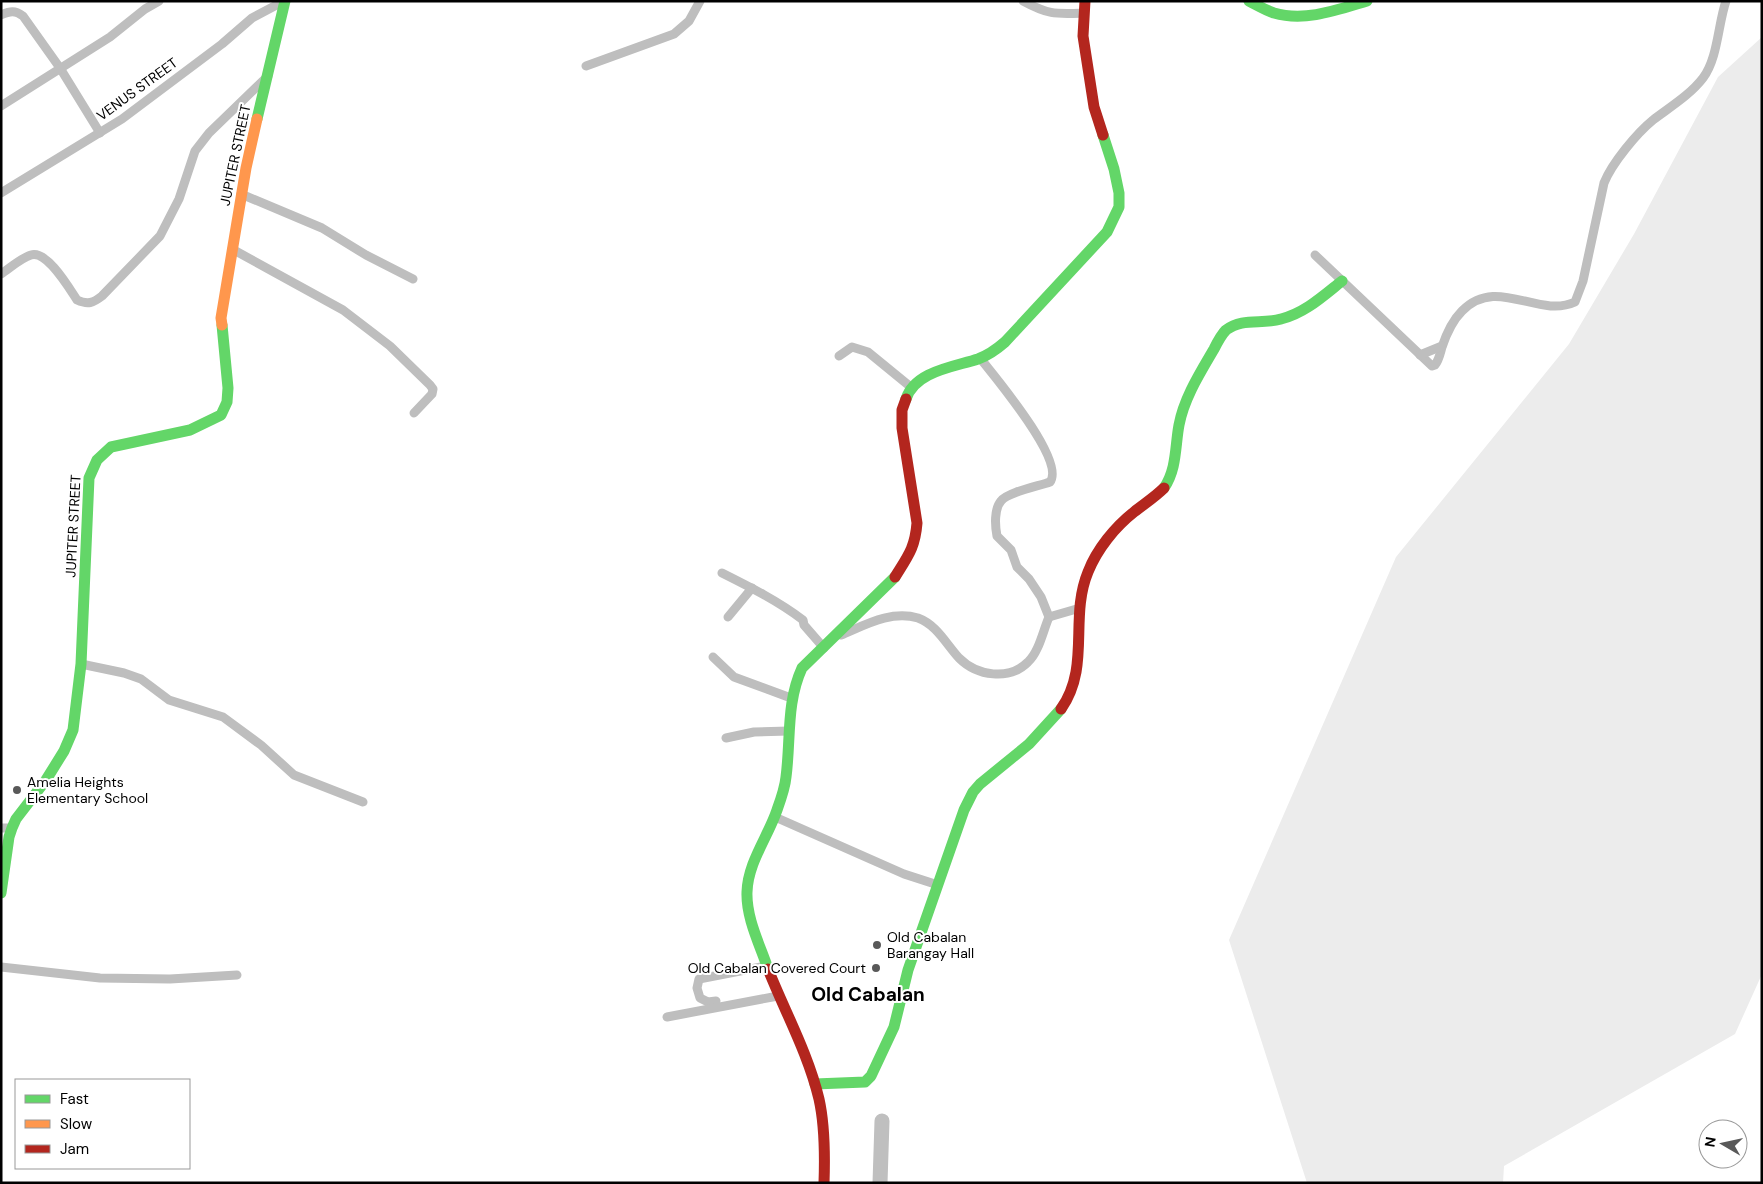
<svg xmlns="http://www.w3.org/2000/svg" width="1763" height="1184" font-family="'DM Sans',sans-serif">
  <rect width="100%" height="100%" fill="#fff"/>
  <path fill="#ececec" d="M1762,37V974L1735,1034L1504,1166L1503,1183H1307L1229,940L1396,557L1569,344L1634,234L1718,77Z"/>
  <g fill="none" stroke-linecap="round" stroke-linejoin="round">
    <path stroke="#bfbfbf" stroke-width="15" d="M880,1183L882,1121"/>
    <g stroke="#bebebe" stroke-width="9">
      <path d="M1023,1C1049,15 1055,14 1084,13"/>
      <path d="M1,15C10,11 15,10 23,16L60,68L100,133"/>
      <path d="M586,66L674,34L689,21L700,1"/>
      <path d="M1,106L110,37L145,9L159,1"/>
      <path d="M1,193L122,119L222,44L252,18L284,1"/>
      <path d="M241,194L322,228L366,255L413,279"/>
      <path d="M232,249L343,310L390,346L430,385L433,389L432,394L414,413"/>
      <path d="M1315,255L1432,366L1435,365C1439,360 1440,354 1442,347C1446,335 1453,320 1462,311C1497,275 1538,319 1575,302L1583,281L1604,183C1612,163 1637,133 1653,120C1670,107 1690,95 1703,78C1718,58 1718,24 1726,1"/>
      <path d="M1,274C10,268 21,258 31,255C47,250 69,288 77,300C88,305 93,303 102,296L160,236L179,199L195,151L209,133L268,76"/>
      <path d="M1420,355L1442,346"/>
      <path d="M839,356L852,347L868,352L912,388"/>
      <path d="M722,573C750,587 778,601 803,620L804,625L824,648"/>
      <path d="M728,617L752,588"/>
      <path d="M1049,617L1080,608"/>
      <path d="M841,635C865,625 891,610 918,618C937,625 946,644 959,658C977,676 1009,681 1028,662C1039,652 1043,631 1049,617L1041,597L1029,579L1017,567L1011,550L997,536C995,526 994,509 1001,501C1008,492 1039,486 1050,482C1066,461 995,377 980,358"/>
      <path d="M713,657L734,677L791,698"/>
      <path d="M81,664L124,673L141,679L169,700L223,717L261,745L294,775L363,802"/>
      <path d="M726,738L754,732L789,731"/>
      <path d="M775,817L904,874L938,885"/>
      <path d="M1,828H12"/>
      <path d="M1,967L100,978L170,979L237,975"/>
      <path d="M716,1001L708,1002L700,998L697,988L699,979L766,966"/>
      <path d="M667,1017L778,996"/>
    </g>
    <g stroke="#63d668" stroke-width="11">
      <path d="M1249,1C1257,5 1265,10 1274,13C1305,22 1337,10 1367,1"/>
      <path d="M257,119L285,1"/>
      <path d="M906,399C915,371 954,367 978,359C989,355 997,349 1005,342L1107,232L1119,207V193L1114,169L1103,135"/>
      <path d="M1164,488C1177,469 1175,446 1179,425C1184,398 1200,373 1214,349C1217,343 1221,335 1226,330C1243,317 1262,325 1281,319C1305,313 1323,296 1342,281"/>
      <path d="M1,893L9,837L12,828L16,819L46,780L64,751L73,730L81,664L89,478L97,460L111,447L190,430L221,415L227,402L228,388L222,325"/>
      <path d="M768,969C760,945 746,918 747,892C748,862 768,837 777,810C781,799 785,788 786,777C791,739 786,703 802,668L895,577"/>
      <path d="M815,1084L865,1082L871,1076L894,1027L908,970L964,810L973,792L980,784L1029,744L1061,709"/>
    </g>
    <path stroke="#ff974d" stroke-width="11" d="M222,325L221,318L246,168L257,119"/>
    <g stroke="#b3261e" stroke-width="11">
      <path d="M1085,1L1083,36L1094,107L1103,135"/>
      <path d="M895,577C908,556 915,548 917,523L902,428V410L906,399"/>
      <path d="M1061,709C1091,666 1069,618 1088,572C1097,549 1115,527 1134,512C1144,504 1155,497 1164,488"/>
      <path d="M768,969C785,1012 808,1053 819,1099C825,1126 825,1155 824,1183"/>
    </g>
  </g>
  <g fill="#595959" stroke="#fff" stroke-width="2">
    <circle cx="17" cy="790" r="5"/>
    <circle cx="877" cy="945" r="5"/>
    <circle cx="876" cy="968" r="5"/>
  </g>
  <g text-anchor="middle" stroke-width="4" stroke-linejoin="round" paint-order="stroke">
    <g font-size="14" fill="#000" stroke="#fff">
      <text transform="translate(137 89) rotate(-36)" y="5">VENUS STREET</text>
      <text transform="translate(235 155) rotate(-78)" y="5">JUPITER STREET</text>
      <text transform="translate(73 526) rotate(-87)" y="5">JUPITER STREET</text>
    </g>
    <g font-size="14" fill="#000" stroke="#fff" text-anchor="start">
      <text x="27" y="787">Amelia Heights<tspan x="27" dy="16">Elementary School</tspan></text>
      <text x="887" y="942">Old Cabalan<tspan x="887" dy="16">Barangay Hall</tspan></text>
      <text x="866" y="973" text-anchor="end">Old Cabalan Covered Court</text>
    </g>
    <g font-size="19" font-weight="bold" fill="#000" stroke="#fff">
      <text x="868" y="1001">Old Cabalan</text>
    </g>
  </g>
  <rect width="1763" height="1184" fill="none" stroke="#000000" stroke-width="5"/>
  <rect x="15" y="1079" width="175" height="90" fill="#ffffff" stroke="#999999"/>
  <rect x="25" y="1095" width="25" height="8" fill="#63d668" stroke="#999999"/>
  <text x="60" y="1104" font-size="15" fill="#000000">Fast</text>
  <rect x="25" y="1120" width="25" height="8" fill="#ff974d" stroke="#999999"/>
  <text x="60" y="1129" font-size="15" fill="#000000">Slow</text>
  <rect x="25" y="1145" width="25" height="8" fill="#b3261e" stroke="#999999"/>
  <text x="60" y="1154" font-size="15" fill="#000000">Jam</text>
  <g transform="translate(1723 1144) rotate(279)"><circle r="24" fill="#ffffff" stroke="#999999"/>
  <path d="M0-4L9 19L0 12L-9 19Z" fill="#595959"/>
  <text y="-8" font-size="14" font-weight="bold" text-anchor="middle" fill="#000000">N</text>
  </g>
</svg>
